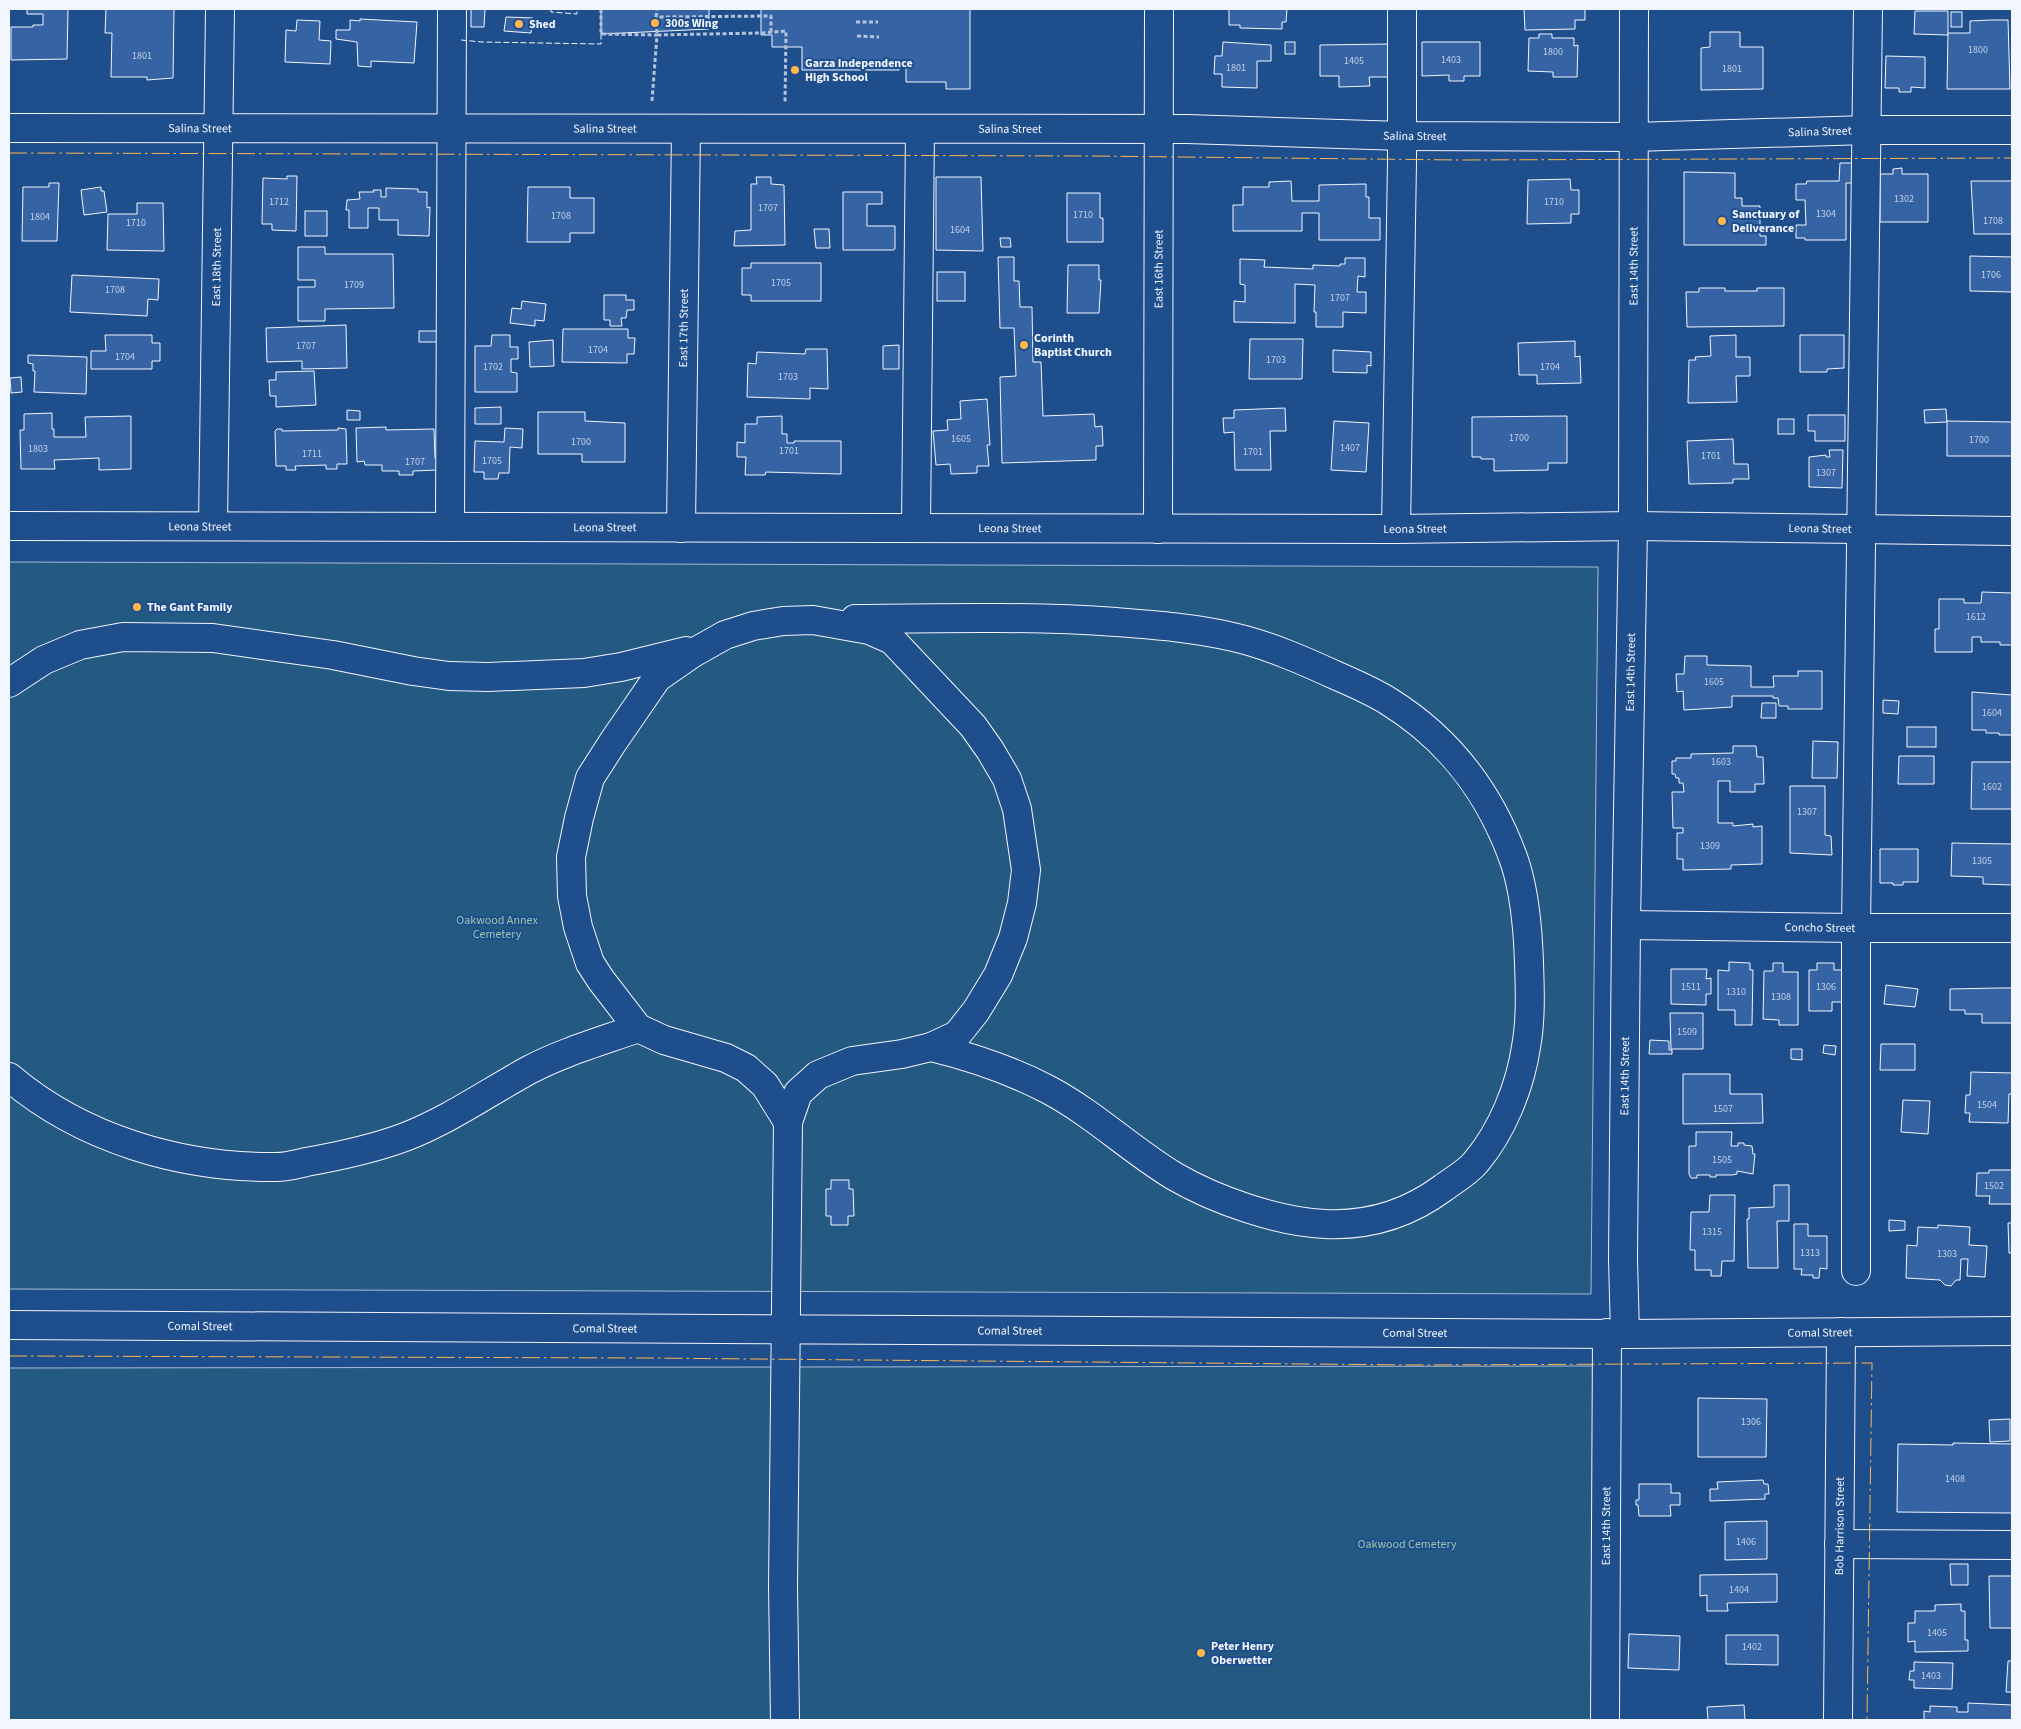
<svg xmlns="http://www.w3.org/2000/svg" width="2021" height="1729" font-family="'Source Sans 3',sans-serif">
  <rect width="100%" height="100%" fill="#1f4e8c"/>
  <g fill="#245a82" stroke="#a8bbd7">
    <path d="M9,562L1598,567L1591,1294L9,1289Z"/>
    <path d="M1595,1366L1596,1720H9V1368Z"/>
  </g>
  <g fill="#3563a3" stroke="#f2f6ff">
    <path d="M27,9H68L67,59L11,60V27H33V25H43V14H27Z"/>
    <path d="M106,9H174L173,78L147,80V77H111L112,33H105Z"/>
    <path d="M471,9H485L484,27H471Z"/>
    <path d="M601,9H709V29L601,34Z"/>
    <path d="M761,9H970V89H946V82H906V63H899V70H802V47H772V35H761Z"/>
    <path d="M1229,9H1287L1286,22H1282V29L1240,28V25H1229Z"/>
    <path d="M1520,9H1585V20H1575V29L1525,30L1524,9Z"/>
    <path d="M1915,11H1948V35L1914,34Z"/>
    <rect x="1951" y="12" width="11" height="15"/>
    <path d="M506,17L533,18L531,33L504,31Z"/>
    <path d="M360,19L417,22L414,63L371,61V67L358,66L357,42L336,39V30H350V20L360,21Z"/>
    <path d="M297,20L320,21L319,40L331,41L330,64L285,62L286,30L296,31Z"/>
    <path d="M1991,20H2008L2010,89H1947L1948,33H1970V21Z"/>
    <path d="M1710,32H1740V47H1763V89L1701,90V48L1710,47Z"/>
    <path d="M1539,34H1552V38H1574V46L1578,45L1577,77H1553V72L1528,71L1529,38H1539Z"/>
    <path d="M1223,42L1271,45V61H1257V88L1222,87V74H1214L1215,56H1222Z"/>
    <rect x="1285" y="42" width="10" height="12"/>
    <path d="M1422,42H1480V76H1464V81H1449V75L1422,76Z"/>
    <path d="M1388,44V77H1369L1370,86L1339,87V76H1320V45Z"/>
    <path d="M1886,56L1925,57V88L1911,87V92H1899V88H1885Z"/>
    <path d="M1840,163H1860V183H1846V240H1805V238H1796V225H1806L1805,200H1796V184H1806L1807,181H1839Z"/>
    <path d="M1902,168V174H1928V222H1880V174H1893V169Z"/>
    <path d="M1684,172L1735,173V198H1742V206H1760V236H1766V245H1684Z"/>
    <path d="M287,176H297L296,231L272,230V224H262L263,178L287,179Z"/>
    <path d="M756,177H771V184L784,185L785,245L734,246L735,231L751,230V184H757Z"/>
    <path d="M936,177H981L983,251L936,250Z"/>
    <path d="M1570,179L1571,190H1579V214H1571V223L1527,224L1528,180Z"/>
    <path d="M1291,181L1292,201H1319V185L1366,184V197H1369V218H1380V240H1319V213H1302V231H1233V205H1243V187H1269V182Z"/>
    <path d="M1971,181H2012V234H1974Z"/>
    <path d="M49,183H59L57,241H22L23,187H49Z"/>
    <path d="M101,187V191H104L107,212L84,215L81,190Z"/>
    <path d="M528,187H570V198H594V233H570V242H527Z"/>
    <path d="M386,188L418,189V192H427V208L430,207L429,236L398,235V220H379V208H368V228H349V210H346L347,200L360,199L359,192H374L373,190H381V197H386Z"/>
    <path d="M843,192H882V204H867V226H895V249L893,250H843Z"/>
    <path d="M1067,193H1100V218H1103V242H1067Z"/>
    <path d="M137,203H163L164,251L107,250L108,214H137Z"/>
    <rect x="305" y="211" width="22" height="25"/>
    <path d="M814,229H829L830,248H816Z"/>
    <path d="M1000,238H1010L1011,247H1001Z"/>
    <path d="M298,247H325V254H393L394,308L325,309V321H298V287H315V280H298Z"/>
    <path d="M1970,256L2012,257V292L1970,291Z"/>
    <path d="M998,257H1014V281H1019L1020,307H1032L1033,362H1041L1043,416L1094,414L1095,427L1102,426L1103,446H1096V460L1002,463L1000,377L1016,376L1014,328H1000Z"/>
    <path d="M1345,258H1365V277L1358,276L1357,292H1366V313L1343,312V327H1316V312H1314L1315,285L1295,284V323L1234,322V301L1245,302V285L1240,284V259L1265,260L1264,267L1313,269V265L1340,266V264H1345Z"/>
    <path d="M751,263H821V301H751V295H742V268H751Z"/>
    <path d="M1068,265H1099V280H1101L1099,313H1067Z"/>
    <rect x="937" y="272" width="28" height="29"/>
    <path d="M72,275L159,279L158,300L148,299L147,316L70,312Z"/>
    <path d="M1699,288H1725V291H1757V288H1784V326L1687,327L1686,292H1699Z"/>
    <path d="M604,295H626V300H634V310H627L626,318H621L622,326H610V320H604Z"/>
    <path d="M522,301L546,304L544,321L535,320V326L510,323L512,308L521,309Z"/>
    <path d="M346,325L347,368L302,369V361L267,362L266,328Z"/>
    <path d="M563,329H628V338H635L634,354H627V363L562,362Z"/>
    <path d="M419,331H439L438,342H419Z"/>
    <path d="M105,335H152V343H160V361H152V369H91V351H106Z"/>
    <path d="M492,335H510V347H518V359H511V372L517,373V392H475V346H491Z"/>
    <path d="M1736,335V357H1750V376H1736L1737,402L1688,403L1689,360H1696L1695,357L1711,356L1710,336Z"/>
    <path d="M1800,335H1844V368L1827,369V372H1800Z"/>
    <path d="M1250,339H1303L1302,379H1249Z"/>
    <path d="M553,340L554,366L530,367L529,342Z"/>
    <path d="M1575,341V357L1580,356L1581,383L1537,384V375H1519L1518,343Z"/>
    <path d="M899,345V369H883V346Z"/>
    <path d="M806,349H827L828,389L810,388V399L747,397L748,363L756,364L757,352L805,354Z"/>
    <path d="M1333,350L1371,352V366L1367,365V373L1333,372Z"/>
    <path d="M28,355L87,357L86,394L34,392L35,371H33V364L28,363Z"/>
    <path d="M314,371L316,405L276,407V396H270L269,380H276V372Z"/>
    <path d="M21,377L22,392L11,393L10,378Z"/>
    <path d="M987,399L990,445H987L989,466H977V473L951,474L950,464L936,465L933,431L948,430L947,420L961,419L960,401Z"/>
    <path d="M501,407V424H475V408Z"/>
    <path d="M1285,408L1286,431H1270L1271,470H1235L1234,432L1224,433L1223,418H1234V410Z"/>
    <path d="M1946,409L1947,422L1925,423L1924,410Z"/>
    <path d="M347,410L360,411V420H347Z"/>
    <path d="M538,412H585V421L625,423V462H582V454H538Z"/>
    <path d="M52,413V429H54V437H86L85,417L131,416V469L99,470V458L54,460L55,469H21L20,430H24V414Z"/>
    <path d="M1808,415H1845V441H1815V431H1808Z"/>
    <path d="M782,416V434H787V443H794V441H841V474L766,472L765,475H745L746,457H737V442L745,443V424H757V417Z"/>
    <path d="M1567,416V463H1548V470L1494,471V459H1481V457H1472V417Z"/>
    <rect x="1778" y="419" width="16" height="15"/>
    <path d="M1334,421L1369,423L1366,472L1331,470Z"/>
    <path d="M1947,421L2012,422V456H1947Z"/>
    <path d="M386,427V430L434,429L435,458L438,459V470L413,471V475H399V471H382V465H365L364,461L357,462L356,428Z"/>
    <path d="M338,428L346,429L347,464H337V469H326V465L295,466L296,470H286V466H276L275,431L277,429H282V431L338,430Z"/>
    <path d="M505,428L523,429L522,448L510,447L509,473H499L498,479H484V472H474L475,441L504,442Z"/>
    <path d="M1733,439L1734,464H1748L1749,479H1733V483L1689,484L1687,441Z"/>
    <path d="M1829,450H1843L1842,488L1809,487V457L1826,455V457H1830Z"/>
    <path d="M1982,592L2012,593V645H2000V642H1981V637H1972V652H1935V629H1939V599H1964V603H1981Z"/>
    <path d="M1685,656H1707V665L1751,666V687H1774L1773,676H1798V671H1822V709H1788V706H1779L1778,698H1773V696H1732V707L1684,710L1683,691L1677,692L1676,674H1684Z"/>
    <path d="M1972,692L2012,695V735H1999V733H1986V730H1972Z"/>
    <path d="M1883,700L1899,701L1898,714L1883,713Z"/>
    <path d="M1762,703H1776V718H1761Z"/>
    <rect x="1907" y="727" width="29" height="20"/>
    <path d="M1813,741L1838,742L1837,778H1812Z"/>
    <path d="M1733,746H1756L1757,757H1763L1764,784H1755V792H1730V781H1718V823H1733V826L1753,824V827L1762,826V864L1731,865V869L1683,870V859H1677V833H1683V828H1673L1672,792H1684L1683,783H1679V778H1676L1675,774H1672V761H1676V758H1691V754L1733,753Z"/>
    <path d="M1899,756H1934V784H1898Z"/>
    <path d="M1972,762H2012V809H1971Z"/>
    <path d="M1790,786H1825V835L1831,836L1832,855L1790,853Z"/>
    <path d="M1952,843L2012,844V885L1983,884V877L1951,876Z"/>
    <path d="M1880,849H1918V882H1903V885H1893V883H1880Z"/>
    <path d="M1729,962L1750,963V970H1753L1752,1025H1735V1010H1718V970L1729,971Z"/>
    <path d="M1773,963H1783V972H1798V1025H1779V1020L1763,1019L1764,971H1773Z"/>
    <path d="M1817,963H1834V970H1843V1002H1832V1011H1809V970H1817Z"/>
    <path d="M1671,969H1707L1706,979L1711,978V994H1706V1005L1671,1004Z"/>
    <path d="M1886,985L1918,989L1915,1007L1884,1004Z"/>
    <path d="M1998,988H2012V1023H1982V1014H1965V1010H1950V989Z"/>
    <path d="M1670,1013H1703V1049H1671Z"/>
    <path d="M1650,1040L1669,1041V1050H1672V1054H1649Z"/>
    <path d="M1881,1044H1915V1070H1880Z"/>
    <path d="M1824,1045L1836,1046L1835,1055L1823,1053Z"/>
    <path d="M1791,1049H1802V1060L1791,1059Z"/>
    <path d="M1971,1072L2012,1073V1094H2009L2008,1123L1969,1122L1970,1113H1965L1966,1095H1970Z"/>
    <path d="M1683,1074H1730V1094H1762L1763,1123L1683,1124Z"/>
    <path d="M1903,1100L1930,1101L1928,1134L1901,1132Z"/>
    <path d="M1696,1132H1732L1731,1146H1738V1143H1744V1145L1752,1146L1753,1154H1755L1753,1174L1737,1171V1174L1732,1175H1716V1177H1710V1175H1697V1178H1691L1689,1174V1146H1696Z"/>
    <path d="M1989,1170H2012V1204H1989L1990,1196H1976L1977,1173H1989Z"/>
    <path d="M831,1180H849V1189H853L854,1216H848V1225H831V1216H826V1189H831Z"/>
    <path d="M1774,1185H1789V1221H1777L1778,1268H1748L1747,1219H1749V1208L1774,1207Z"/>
    <path d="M1710,1195H1735L1734,1261H1722L1721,1276H1711V1270H1695V1250H1690L1691,1212H1709Z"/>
    <path d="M1889,1220L1905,1221V1230L1889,1231Z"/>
    <path d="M2008,1223H2012V1253H2009Z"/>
    <path d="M1794,1224H1808V1236H1827V1269L1820,1268L1819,1278H1813V1275H1801L1802,1269H1794Z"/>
    <path d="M1938,1225L1970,1227L1969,1245L1987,1246L1985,1277L1967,1276L1968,1259H1961L1960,1280H1956L1951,1286L1945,1285L1940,1280L1906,1278L1907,1245L1917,1246L1918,1227L1938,1228Z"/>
    <path d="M1698,1398L1767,1399L1766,1457H1698Z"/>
    <path d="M2010,1419V1441L1990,1442L1989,1420Z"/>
    <path d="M1953,1443L2012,1444V1513L1897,1512L1898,1444L1953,1445Z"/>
    <path d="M1763,1480L1764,1484H1768L1769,1494H1765V1499L1710,1501V1489H1718L1717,1482Z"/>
    <path d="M1639,1484H1671V1493H1680V1505H1670L1671,1516H1639L1638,1505H1636V1500H1639Z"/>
    <path d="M1767,1521V1559L1725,1560V1522Z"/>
    <path d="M1950,1564H1968V1585H1951Z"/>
    <path d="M1777,1574V1602L1727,1603L1728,1611H1707V1595L1700,1596V1575Z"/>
    <path d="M1989,1576H2012V1628H1990Z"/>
    <path d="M1961,1604V1611H1965V1640H1968V1651L1915,1652V1641L1908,1642V1623H1915V1611H1935V1605Z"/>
    <path d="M1629,1634L1680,1636L1679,1670L1628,1668Z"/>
    <path d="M1726,1635H1778V1665L1726,1664Z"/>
    <path d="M2008,1661H2012V1692H2006Z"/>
    <path d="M1914,1662L1953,1663L1952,1689L1914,1688V1680H1909L1910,1671H1914Z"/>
    <path d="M1968,1703L2012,1705V1720H1924V1711L1930,1712V1706L1957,1707V1712H1968Z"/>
    <path d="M1744,1705L1745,1720H1708L1707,1707Z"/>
  </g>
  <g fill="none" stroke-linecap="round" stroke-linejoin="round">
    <defs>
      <g id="minor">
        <path id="s1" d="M9,128L1187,129L1402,136L1634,137L1867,130H2012"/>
        <path id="s2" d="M213,525L220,9"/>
        <path id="s3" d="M9,526L1396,529L1633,526L2012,531"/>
        <path d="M450,527L452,9"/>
        <path id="s4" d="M681,528L686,129"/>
        <path d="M916,528L920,129"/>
        <path id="s5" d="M1158,529L1159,9"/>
        <path d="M1396,529L1402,162V9"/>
        <path d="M855,619C942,618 1029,616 1116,622C1155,625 1195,628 1233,637C1268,645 1302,660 1335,675C1353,683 1372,691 1388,701C1451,740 1491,794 1515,863C1525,894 1528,931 1529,963C1530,991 1531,1020 1526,1047C1520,1087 1502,1131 1476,1162C1468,1172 1454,1180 1443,1188C1408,1214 1369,1226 1325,1224C1278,1222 1215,1200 1174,1176C1131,1150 1094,1114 1049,1090C1011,1070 972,1057 931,1047"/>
        <path d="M9,683L44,660L80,645L123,637L213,638L333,655L413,671L449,676L488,677L584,673L621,667L686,651"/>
        <path id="s6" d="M1626,925L1856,928H2012"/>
        <path d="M9,1077C82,1139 181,1168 276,1167C286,1167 297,1164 306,1162C340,1156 373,1149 405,1137C449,1120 487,1093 529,1070C563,1052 602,1041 638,1028"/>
        <path d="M1856,1271V928L1868,9"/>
        <path id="s7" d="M9,1325L1625,1334L2012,1331"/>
        <path id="s8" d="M1625,1334L1623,1259L1626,925L1633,526L1634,9"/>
        <path d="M1839,1544L2012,1545"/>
        <path d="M785,1720L783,1586L788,1122L798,1093L818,1075L852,1061L902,1054L931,1047L957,1035L976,1011L998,975L1013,938L1022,903L1026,870L1017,809L1007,779L990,750L973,726L892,640L869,630L813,620L783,621L753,626L725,635L693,653L657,678L613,742L590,778L579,818L571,857L572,896L578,927L590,963L601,980L638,1028L664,1040L726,1058L746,1068L765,1085L788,1122"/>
        <path id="s9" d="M1605,1720L1607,1333"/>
        <path id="s10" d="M1838,1720L1841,1332"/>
      </g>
    </defs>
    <use href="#minor" stroke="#f2f6ff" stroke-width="30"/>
    <g stroke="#b3c4dc" stroke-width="3" stroke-dasharray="4 2.5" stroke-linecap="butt">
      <path d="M601,9V34L657,35L652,101"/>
      <path d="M656,17L657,10"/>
      <path d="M856,22H878"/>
      <path d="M771,32V16L656,17L657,35L761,33L786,31L785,102"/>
      <path d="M857,36L879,37"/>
    </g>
    <use href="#minor" stroke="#1f4e8c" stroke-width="28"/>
    <g stroke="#f2f6ff" stroke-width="1" stroke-dasharray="6 2.5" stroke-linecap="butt">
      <path d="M551,9V12L577,14V9"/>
      <path d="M461,40L482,42L601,44V34"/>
    </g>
    <g stroke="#ffb74d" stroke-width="1" stroke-dasharray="18 4 2.5 4" stroke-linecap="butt">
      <path d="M9,153L1091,156L1459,160L2012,158"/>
      <path d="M9,1356L645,1358L1417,1365L1872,1363L1867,1720"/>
    </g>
  </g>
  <g fill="#ffb74d" stroke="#1f4e8c" stroke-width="2">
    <circle cx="655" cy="23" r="5"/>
    <circle cx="519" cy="24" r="5"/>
    <circle cx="795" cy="70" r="5"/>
    <circle cx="1722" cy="221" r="5"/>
    <circle cx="1024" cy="345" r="5"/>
    <circle cx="137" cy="607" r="5"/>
    <circle cx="1201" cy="1653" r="5"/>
  </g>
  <g text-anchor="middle" stroke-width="4" stroke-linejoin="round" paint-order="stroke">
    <g font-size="10" fill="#c3d1e8">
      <text x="1978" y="53">1800</text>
      <text x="1553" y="55">1800</text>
      <text x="142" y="59">1801</text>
      <text x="1451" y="63">1403</text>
      <text x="1354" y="64">1405</text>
      <text x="1236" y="71">1801</text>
      <text x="1732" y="72">1801</text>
      <text x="1904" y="202">1302</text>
      <text x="279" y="205">1712</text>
      <text x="1554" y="205">1710</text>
      <text x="768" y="211">1707</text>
      <text x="1826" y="217">1304</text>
      <text x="1083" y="218">1710</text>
      <text x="561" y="219">1708</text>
      <text x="40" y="220">1804</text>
      <text x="1993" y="224">1708</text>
      <text x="136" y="226">1710</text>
      <text x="960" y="233">1604</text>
      <text x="1991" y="278">1706</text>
      <text x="781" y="286">1705</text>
      <text x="354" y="288">1709</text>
      <text x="115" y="293">1708</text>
      <text x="1340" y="301">1707</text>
      <text x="306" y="349">1707</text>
      <text x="598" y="353">1704</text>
      <text x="125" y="360">1704</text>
      <text x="1276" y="363">1703</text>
      <text x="493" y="370">1702</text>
      <text x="1550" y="370">1704</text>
      <text x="788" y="380">1703</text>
      <text x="1519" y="441">1700</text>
      <text x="961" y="442">1605</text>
      <text x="1979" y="443">1700</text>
      <text x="581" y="445">1700</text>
      <text x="1350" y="451">1407</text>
      <text x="38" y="452">1803</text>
      <text x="789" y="454">1701</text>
      <text x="1253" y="455">1701</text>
      <text x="312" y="457">1711</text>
      <text x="1711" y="459">1701</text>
      <text x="492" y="464">1705</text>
      <text x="415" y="465">1707</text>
      <text x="1826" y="476">1307</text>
      <text x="1976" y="620">1612</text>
      <text x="1714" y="685">1605</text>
      <text x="1992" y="716">1604</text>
      <text x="1721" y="765">1603</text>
      <text x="1992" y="790">1602</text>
      <text x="1807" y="815">1307</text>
      <text x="1710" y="849">1309</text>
      <text x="1982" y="864">1305</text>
      <text x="1691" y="990">1511</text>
      <text x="1826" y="990">1306</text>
      <text x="1736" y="995">1310</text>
      <text x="1781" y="1000">1308</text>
      <text x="1687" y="1035">1509</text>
      <text x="1987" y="1108">1504</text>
      <text x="1723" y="1112">1507</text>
      <text x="1722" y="1163">1505</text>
      <text x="1994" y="1189">1502</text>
      <text x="1712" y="1235">1315</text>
      <text x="1810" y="1256">1313</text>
      <text x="1947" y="1257">1303</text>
      <text x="1751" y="1425">1306</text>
      <text x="1955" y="1482">1408</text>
      <text x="1746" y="1545">1406</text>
      <text x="1739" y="1593">1404</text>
      <text x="1937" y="1636">1405</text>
      <text x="1752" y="1650">1402</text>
      <text x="1931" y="1679">1403</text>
    </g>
    <g font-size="12" font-weight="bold" fill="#f2f6ff" stroke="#1f4e8c" text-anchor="start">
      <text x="665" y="27">300s Wing</text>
      <text x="529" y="28">Shed</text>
      <text x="805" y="67">Garza Independence<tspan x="805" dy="14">High School</tspan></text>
      <text x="1732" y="218">Sanctuary of<tspan x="1732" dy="14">Deliverance</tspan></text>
      <text x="1034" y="342">Corinth<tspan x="1034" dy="14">Baptist Church</tspan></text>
      <text x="147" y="611">The Gant Family</text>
      <text x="1211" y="1650">Peter Henry<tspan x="1211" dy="14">Oberwetter</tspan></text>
    </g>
    <g font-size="12" fill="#f2f6ff" stroke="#1f4e8c">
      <text dy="4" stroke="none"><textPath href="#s1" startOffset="191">Salina Street</textPath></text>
      <text dy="4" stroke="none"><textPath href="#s1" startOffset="596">Salina Street</textPath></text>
      <text dy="4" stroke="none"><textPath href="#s1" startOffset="1001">Salina Street</textPath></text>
      <text dy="4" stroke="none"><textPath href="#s1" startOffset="1811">Salina Street</textPath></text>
      <text dy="4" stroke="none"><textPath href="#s1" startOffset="1406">Salina Street</textPath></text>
      <text dy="4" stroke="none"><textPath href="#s8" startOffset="1068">East 14th Street</textPath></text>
      <text dy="4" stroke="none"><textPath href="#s2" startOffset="258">East 18th Street</textPath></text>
      <text dy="4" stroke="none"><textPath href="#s5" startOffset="260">East 16th Street</textPath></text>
      <text dy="4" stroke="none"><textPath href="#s4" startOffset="200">East 17th Street</textPath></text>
      <text dy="4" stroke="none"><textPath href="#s3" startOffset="191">Leona Street</textPath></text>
      <text dy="4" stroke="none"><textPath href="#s3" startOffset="596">Leona Street</textPath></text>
      <text dy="4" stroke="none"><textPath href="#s3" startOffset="1001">Leona Street</textPath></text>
      <text dy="4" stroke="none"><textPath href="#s3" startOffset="1406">Leona Street</textPath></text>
      <text dy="4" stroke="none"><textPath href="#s3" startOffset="1811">Leona Street</textPath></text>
      <text dy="4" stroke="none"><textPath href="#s8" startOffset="662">East 14th Street</textPath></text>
      <text dy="4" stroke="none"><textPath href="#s6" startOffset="194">Concho Street</textPath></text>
      <text dy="4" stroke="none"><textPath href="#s8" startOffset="258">East 14th Street</textPath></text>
      <text dy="4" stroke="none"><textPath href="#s7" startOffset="191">Comal Street</textPath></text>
      <text dy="4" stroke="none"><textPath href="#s7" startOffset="596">Comal Street</textPath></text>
      <text dy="4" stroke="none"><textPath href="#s7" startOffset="1001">Comal Street</textPath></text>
      <text dy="4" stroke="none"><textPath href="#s7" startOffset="1406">Comal Street</textPath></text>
      <text dy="4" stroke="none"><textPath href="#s7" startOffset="1811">Comal Street</textPath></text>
      <text dy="4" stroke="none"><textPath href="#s10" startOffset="194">Bob Harrison Street</textPath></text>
      <text dy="4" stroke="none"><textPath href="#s9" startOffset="194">East 14th Street</textPath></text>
    </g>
    <g font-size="12" fill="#97c8a6" stroke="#1f4e8c">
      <text x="497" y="924">Oakwood Annex<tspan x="497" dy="14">Cemetery</tspan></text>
      <text x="1407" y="1548">Oakwood Cemetery</text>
    </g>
  </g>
  <rect width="2021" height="1729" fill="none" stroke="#f2f6ff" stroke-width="20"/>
</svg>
